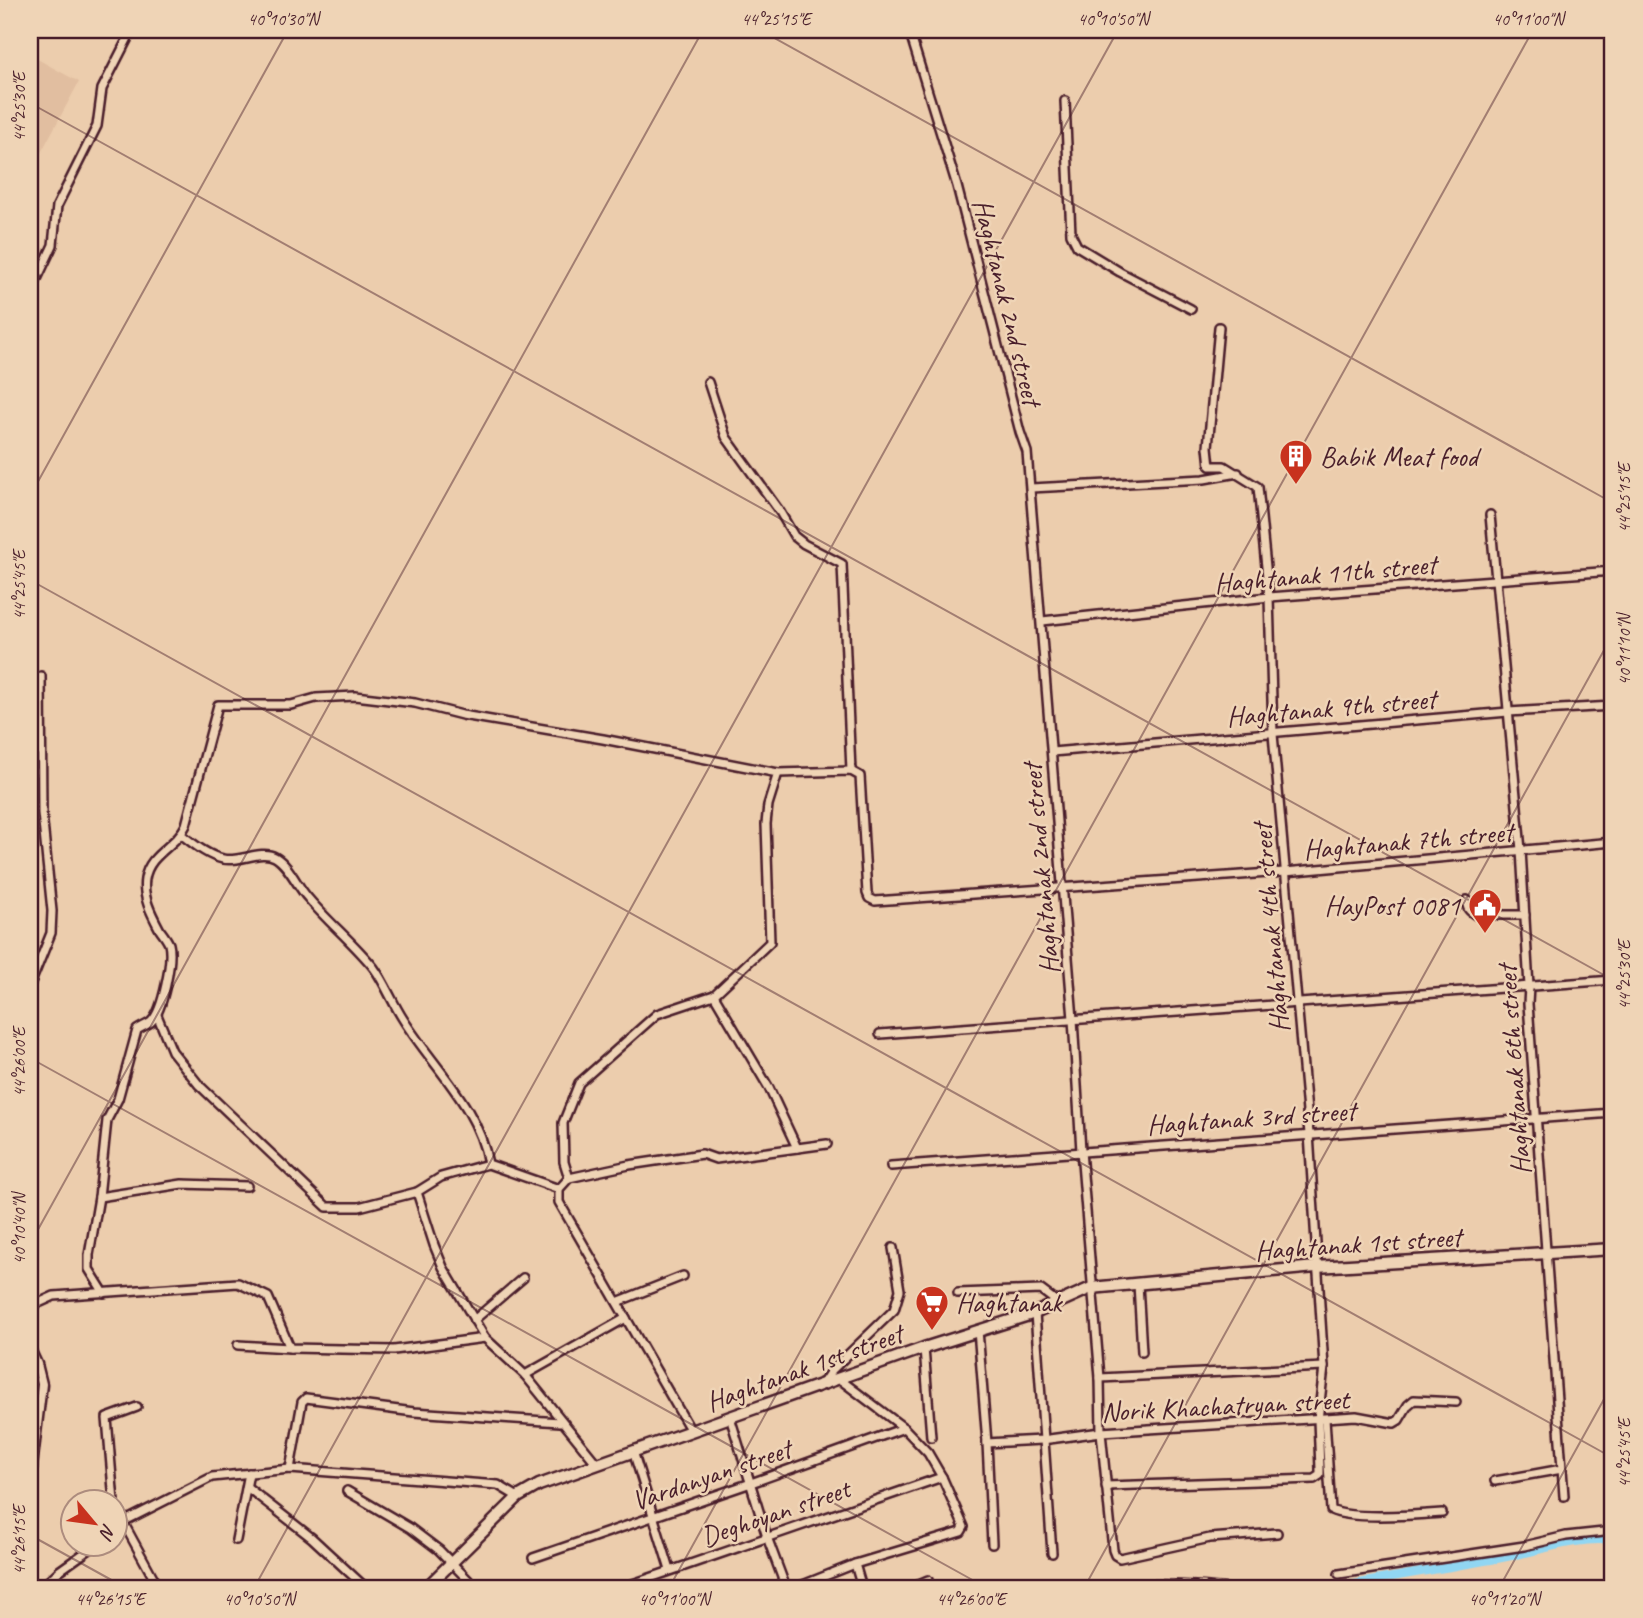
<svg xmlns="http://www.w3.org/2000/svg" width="1643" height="1618" font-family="Caveat,sans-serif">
  <rect width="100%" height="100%" fill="#eccdad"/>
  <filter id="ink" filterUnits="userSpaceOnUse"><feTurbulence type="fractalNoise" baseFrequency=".0143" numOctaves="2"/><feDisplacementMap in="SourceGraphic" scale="14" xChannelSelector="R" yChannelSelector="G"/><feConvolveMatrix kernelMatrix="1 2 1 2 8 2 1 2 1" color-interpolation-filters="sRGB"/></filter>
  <g filter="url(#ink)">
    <path fill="#e1bea0" d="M30,55L79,82L30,173Z"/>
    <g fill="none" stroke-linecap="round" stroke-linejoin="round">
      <path stroke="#91d6f2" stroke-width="8" d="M1333,1588C1389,1577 1446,1568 1502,1558C1538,1552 1577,1536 1613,1541"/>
      <defs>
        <g id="minor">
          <path d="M909,30L957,186L1020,432L1027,452L1073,1019L1081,1151L1100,1378L1101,1432L1113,1550L1115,1555L1120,1558L1210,1538L1277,1533"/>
          <path d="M1065,101L1071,234L1077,246L1120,272L1191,309"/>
          <path d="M30,294L53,245L57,206L97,126L102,89L132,30"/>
          <path d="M708,382L726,437L780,512L794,536L804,544L842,564L851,771"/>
          <path d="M1031,488L1204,479L1238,473"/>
          <path d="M1490,515L1521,850L1529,987L1528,1004L1564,1496"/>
          <path d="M1042,621L1269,597L1613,571"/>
          <path d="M1052,752L1508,712L1613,706"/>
          <path d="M182,835C194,844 208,856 223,859C239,863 261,849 275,857C289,865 297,886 308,898C328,922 354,943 374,968C385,983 392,1002 403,1019C432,1066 479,1107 488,1164"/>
          <path d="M1467,900C1466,908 1469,911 1476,915H1525"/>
          <path d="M30,985L51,933L52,911L42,813L41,676"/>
          <path d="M714,995L769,1088L797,1148"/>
          <path d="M157,1015L172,1051L199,1085L327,1207H359L417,1192L441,1177L488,1164L559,1189"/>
          <path d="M880,1034L1613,980"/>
          <path d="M891,1166L1613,1113"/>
          <path d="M569,1178L564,1162L563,1123L579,1083L657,1014L714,995L770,942L766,824L768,805L778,773"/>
          <path d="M417,1192L434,1245L443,1267L485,1338L525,1375L597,1464"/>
          <path d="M99,1197L182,1184L247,1186"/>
          <path d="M1138,1284L1142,1352"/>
          <path d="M104,1293L89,1269V1255L99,1197L107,1120L118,1099L137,1030C141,1027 147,1025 151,1022C163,1011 173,959 169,944C167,939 163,934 160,930C152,915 142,897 145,879C149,853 176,847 186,825L218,705H291L316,698L355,696L415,703L462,715L603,739L778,773L851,771L860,776L867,893L869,898L875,901L1285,872L1613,842"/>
          <path d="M958,1293L1041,1290L1057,1302"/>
          <path d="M617,1302L683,1276"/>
          <path d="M30,1307L54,1296L238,1283L268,1297L290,1348L394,1350L485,1338"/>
          <path d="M1035,1313L1052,1553"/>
          <path d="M474,1320L523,1278"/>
          <path d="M978,1330L987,1443L992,1544"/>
          <path d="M238,1345L290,1348"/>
          <path d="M924,1348L931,1437"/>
          <path d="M525,1375L626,1318"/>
          <path d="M1100,1378L1324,1367"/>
          <path d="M823,1383L831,1371L894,1310L900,1290L893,1248"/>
          <path d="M730,1417L767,1537L786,1588"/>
          <path d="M1325,1419L1331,1510C1351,1520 1417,1515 1442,1513"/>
          <path d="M691,1431L559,1202V1189L569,1178L629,1165L702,1154L716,1159L827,1144"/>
          <path d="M987,1443L1042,1440L1101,1432L1356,1416L1394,1423L1399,1420L1408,1405L1414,1400L1456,1402"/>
          <path d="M633,1451L670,1570"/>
          <path d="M290,1469L302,1402L306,1398L414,1412L560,1422"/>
          <path d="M1495,1481L1562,1469"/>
          <path d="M1106,1486L1314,1479L1320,1475V1469L1318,1420L1324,1367L1309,1134L1273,734L1269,597L1258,487L1224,466H1210L1208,447L1219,327"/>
          <path d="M247,1487L312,1538L366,1588"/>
          <path d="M347,1491L410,1528L439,1550L476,1588"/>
          <path d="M114,1502L107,1418L137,1407"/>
          <path d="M123,1522L159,1588"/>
          <path d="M116,1528L123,1522L212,1477L290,1469L498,1485L518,1497"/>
          <path d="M236,1540L249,1473"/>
          <path d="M533,1558L751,1483L904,1428"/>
          <path d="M855,1564L862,1588"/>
          <path d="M1339,1574L1524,1546L1566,1536L1613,1531"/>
          <path d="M41,1588L59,1571L97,1544"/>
          <path d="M252,1588H253"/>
          <path d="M621,1588L942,1477"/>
          <path d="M795,1588L855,1564L961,1532L964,1527L942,1477L928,1453L904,1428L838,1378"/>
          <path d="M909,1588L928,1580"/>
        </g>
        <path id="tertiary" d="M30,1349L37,1364L42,1384L30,1484"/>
        <path id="secondary" d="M426,1588L518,1497L539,1485L924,1348L1035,1313L1091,1288L1316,1267L1613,1249"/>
      </defs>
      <use href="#minor" stroke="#4a1f2b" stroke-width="12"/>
      <use href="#tertiary" stroke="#4a1f2b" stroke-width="13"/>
      <use href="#secondary" stroke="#4a1f2b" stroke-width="15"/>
      <use href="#minor" stroke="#efd4b6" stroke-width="7"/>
      <use href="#tertiary" stroke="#efd4b6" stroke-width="8"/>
      <use href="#secondary" stroke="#efd4b6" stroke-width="10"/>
      <defs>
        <path id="rail" d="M1054,1588C1117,1581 1182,1577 1245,1588"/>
      </defs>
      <use href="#rail" stroke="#4a1f2b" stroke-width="5"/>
      <use href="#rail" stroke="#efd4b6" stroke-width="2.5" stroke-dasharray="8" stroke-linecap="butt"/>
    </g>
  </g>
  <path fill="none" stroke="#4a1f2b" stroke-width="2" stroke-opacity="0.45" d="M760,30L1613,503M30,103L1613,980M30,496L288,30M30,580L1613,1458M30,1058L987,1588M30,1244L703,30M30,1535L126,1588M254,1588L1118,30M669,1588L1533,30M1084,1588L1613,634M1499,1588L1613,1383"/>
  <defs>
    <symbol id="building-pin" viewBox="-11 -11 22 30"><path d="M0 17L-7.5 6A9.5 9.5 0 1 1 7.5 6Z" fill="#c8321e" stroke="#efd4b6"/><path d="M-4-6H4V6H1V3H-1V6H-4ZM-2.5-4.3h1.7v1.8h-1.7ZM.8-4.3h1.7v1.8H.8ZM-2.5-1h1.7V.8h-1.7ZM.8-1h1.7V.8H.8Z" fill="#fff"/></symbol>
    <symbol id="civic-pin" viewBox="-11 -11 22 30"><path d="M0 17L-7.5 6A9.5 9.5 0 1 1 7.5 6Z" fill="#c8321e" stroke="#efd4b6"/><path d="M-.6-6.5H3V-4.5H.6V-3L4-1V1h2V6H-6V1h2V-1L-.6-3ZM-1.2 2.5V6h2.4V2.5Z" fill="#fff"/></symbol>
    <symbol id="supermarket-pin" viewBox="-11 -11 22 30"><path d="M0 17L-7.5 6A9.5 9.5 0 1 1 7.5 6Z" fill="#c8321e" stroke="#efd4b6"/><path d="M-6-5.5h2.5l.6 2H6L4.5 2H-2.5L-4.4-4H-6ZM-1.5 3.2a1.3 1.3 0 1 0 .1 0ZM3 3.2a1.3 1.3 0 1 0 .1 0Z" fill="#fff"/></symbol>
  </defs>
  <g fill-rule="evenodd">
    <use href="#building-pin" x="1277" y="437" width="38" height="52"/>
    <use href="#civic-pin" x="1466" y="886" width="38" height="52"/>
    <use href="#supermarket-pin" x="913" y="1283" width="38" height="52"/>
  </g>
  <g text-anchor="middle" stroke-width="5" stroke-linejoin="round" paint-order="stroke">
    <g font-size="28" fill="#4a1f2b" stroke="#efd4b6">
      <text transform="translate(1008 302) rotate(76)" y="10">Haghtanak 2nd street</text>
      <text transform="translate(1325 573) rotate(-5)" y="10">Haghtanak 11th street</text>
      <text transform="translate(1331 707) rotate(-5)" y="10">Haghtanak 9th street</text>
      <text transform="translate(1408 840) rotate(-5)" y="10">Haghtanak 7th street</text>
      <text transform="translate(1040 869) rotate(-95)" y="10">Haghtanak 2nd street</text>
      <text transform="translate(1270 928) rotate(-95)" y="10">Haghtanak 4th street</text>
      <text transform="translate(1513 1070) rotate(-94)" y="10">Haghtanak 6th street</text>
      <text transform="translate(1251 1117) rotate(-4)" y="10">Haghtanak 3rd street</text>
      <text transform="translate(1358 1243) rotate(-4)" y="10">Haghtanak 1st street</text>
      <text transform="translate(804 1367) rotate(-20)" y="10">Haghtanak 1st street</text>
      <text transform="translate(1225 1405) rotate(-3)" y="10">Norik Khachatryan street</text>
      <text transform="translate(711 1474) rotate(-19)" y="10">Vardanyan street</text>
      <text transform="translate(775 1512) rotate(-19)" y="10">Deghoyan street</text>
    </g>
    <g font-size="28" fill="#4a1f2b" stroke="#efd4b6" text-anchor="start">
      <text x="1320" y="466">Babik Meat food</text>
      <text x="1460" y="915" text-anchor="end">HayPost 0081</text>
      <text x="956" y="1312">Haghtanak</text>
    </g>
  </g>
  <rect width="1643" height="1618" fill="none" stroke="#efd4b6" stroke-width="77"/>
  <g transform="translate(94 1523) rotate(119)"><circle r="33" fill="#efd4b6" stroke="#ad8c7e" stroke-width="2"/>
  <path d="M0-5L12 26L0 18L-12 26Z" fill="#c8321e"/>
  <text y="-10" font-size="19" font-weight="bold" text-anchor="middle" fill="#4a1f2b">N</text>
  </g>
  <rect x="38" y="38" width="1566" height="1542" fill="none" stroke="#4a1f2b" stroke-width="2.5"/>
  <g font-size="18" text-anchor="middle" fill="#4a1f2b">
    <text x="283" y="25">40°10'30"N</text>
    <text x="776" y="25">44°25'15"E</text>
    <text x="1113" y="25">40°10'50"N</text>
    <text x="1528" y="25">40°11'00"N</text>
    <text transform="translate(19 107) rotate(-90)" y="6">44°25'30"E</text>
    <text transform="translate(1624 498) rotate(-90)" y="6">44°25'15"E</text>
    <text transform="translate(19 585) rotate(-90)" y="6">44°25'45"E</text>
    <text transform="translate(1624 650) rotate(-90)" y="6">40°11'10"N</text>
    <text transform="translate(1624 975) rotate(-90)" y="6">44°25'30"E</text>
    <text transform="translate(19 1062) rotate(-90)" y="6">44°26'00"E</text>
    <text transform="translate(19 1229) rotate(-90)" y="6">40°10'40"N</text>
    <text transform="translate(1624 1453) rotate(-90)" y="6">44°25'45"E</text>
    <text transform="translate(19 1540) rotate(-90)" y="6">44°26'15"E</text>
    <text x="110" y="1605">44°26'15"E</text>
    <text x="259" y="1605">40°10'50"N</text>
    <text x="674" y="1605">40°11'00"N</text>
    <text x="971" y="1605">44°26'00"E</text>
    <text x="1504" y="1605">40°11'20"N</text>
  </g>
</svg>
